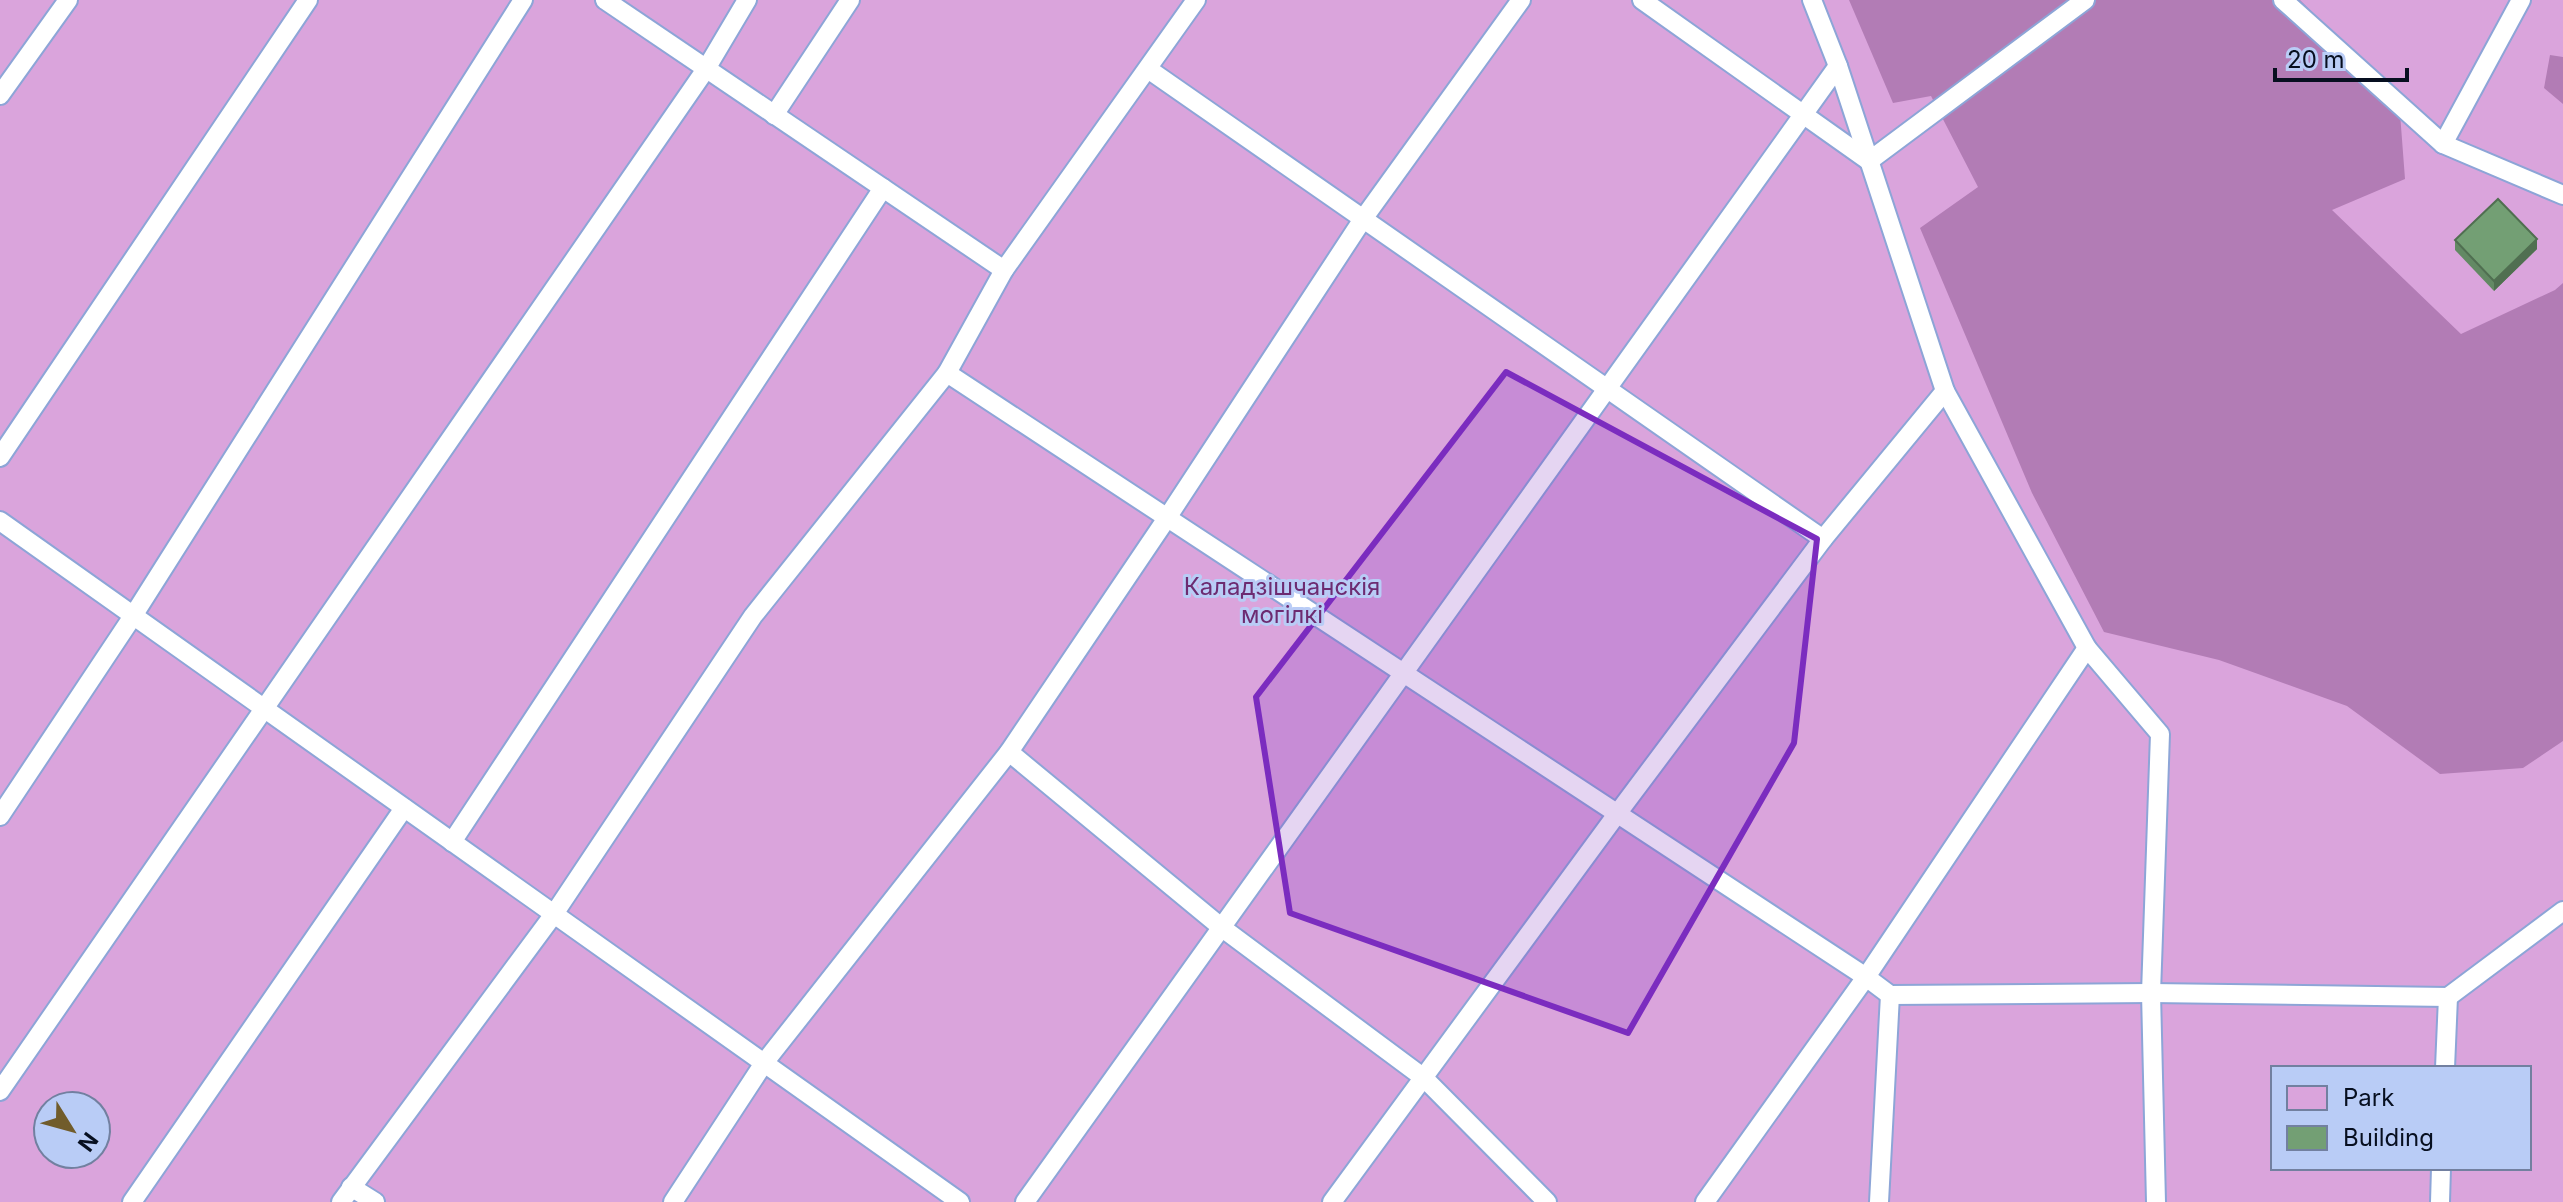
<svg xmlns="http://www.w3.org/2000/svg" width="2563" height="1202" font-family="Inter,sans-serif">
  <rect width="100%" height="100%" fill="#b9ccf6"/>
  <path fill="#daa4dc" fill-rule="evenodd" d="M0,0H2563V1202H0ZM2273,1068H2529V1168H2273ZM48,1106H96V1154H48Z"/>
  <g fill="#b27cb5">
    <path d="M1849,0H2300L2399,100L2405,179L2332,210L2461,334L2555,290L2563,283V741L2523,768L2440,774L2347,706L2219,660L2104,632L2032,493L1920,228L1978,187L1931,96L1893,103Z"/>
    <path d="M2550,55L2563,57V104L2544,88Z"/>
  </g>
  <g fill="none" stroke-linecap="round" stroke-linejoin="round">
    <defs>
      <g id="service">
        <path d="M605,0L1004,270"/>
        <path d="M1642,0L1869,161L2085,0"/>
        <path d="M1812,0L1838,66L1945,391L2087,648L2160,734L2151,993L2156,1202"/>
        <path d="M2283,0L2443,144L2563,195"/>
        <path d="M1148,69L1823,539"/>
        <path d="M0,95L68,0"/>
        <path d="M774,115L850,0"/>
        <path d="M2443,144L2521,0"/>
        <path d="M947,373L1866,977L1890,995L2151,993L2448,997L2563,911"/>
        <path d="M0,457L308,0"/>
        <path d="M0,521L960,1202"/>
        <path d="M1009,752L1221,927L1424,1078L1547,1202"/>
        <path d="M0,816L133,616L523,0"/>
        <path d="M452,842L883,188"/>
        <path d="M2445,1068L2448,997"/>
        <path d="M0,1091L706,69L747,0"/>
        <path d="M351,1187L375,1202"/>
        <path d="M132,1202L404,808"/>
        <path d="M341,1202L554,914L753,616L947,373L1004,270L1196,0"/>
        <path d="M673,1202L764,1063L1009,752L1167,518L1363,219L1521,0"/>
        <path d="M1025,1202L1838,66"/>
        <path d="M1332,1202L1617,814L1823,539L1945,391"/>
        <path d="M1705,1202L1866,977L2087,648"/>
        <path d="M1879,1202L1890,995"/>
        <path d="M2440,1202L2441,1168"/>
      </g>
    </defs>
    <use href="#service" stroke="#8da5d7" stroke-width="22"/>
    <use href="#service" stroke="#fff" stroke-width="18"/>
  </g>
  <path fill="#638964" d="M2455,240L2537,249L2494,291L2455,250Z"/>
  <path fill="#506f51" d="M2537,239V249L2494,291V281Z"/>
  <path fill="#739f74" stroke="#506f51" stroke-width="2" d="M2498,199L2537,239L2494,281L2455,240Z"/>
  <path fill="#7b2cbf" fill-opacity="0.2" stroke="#7b2cbf" stroke-width="6" stroke-linejoin="round" d="M1506,372L1817,539L1794,743L1628,1033L1290,913L1256,697Z"/>
  <g text-anchor="middle" stroke-width="6" stroke-linejoin="round" paint-order="stroke">
    <g font-size="24" fill="#6d2b71" stroke="#b9ccf6">
      <text x="1282" y="595">Каладзішчанскія<tspan x="1282" dy="28">могілкі</tspan></text>
    </g>
  </g>
  <rect x="2271" y="1066" width="260" height="104" fill="#b9ccf6" stroke="#7280a0" stroke-width="2"/>
  <rect x="2287" y="1086" width="40" height="24" fill="#daa4dc" stroke="#7280a0" stroke-width="2"/>
  <text x="2343" y="1106" font-size="24" fill="#070f20">Park</text>
  <rect x="2287" y="1126" width="40" height="24" fill="#739f74" stroke="#7280a0" stroke-width="2"/>
  <text x="2343" y="1146" font-size="24" fill="#070f20">Building</text>
  <g transform="translate(72 1130) rotate(127)"><circle r="38" fill="#b9ccf6" stroke="#7280a0" stroke-width="2"/>
  <path d="M0-6L14 30L0 20L-14 30Z" fill="#715c2b"/>
  <text y="-12" font-size="22" font-weight="bold" text-anchor="middle" fill="#070f20">N</text>
  </g>
  <path d="M2275 68v12h132v-12" fill="none" stroke="#070f20" stroke-width="4"/>
  <text x="2287" y="68" font-size="24" fill="#070f20" stroke="#b9ccf6" stroke-width="6" paint-order="stroke">20 m</text>
</svg>
